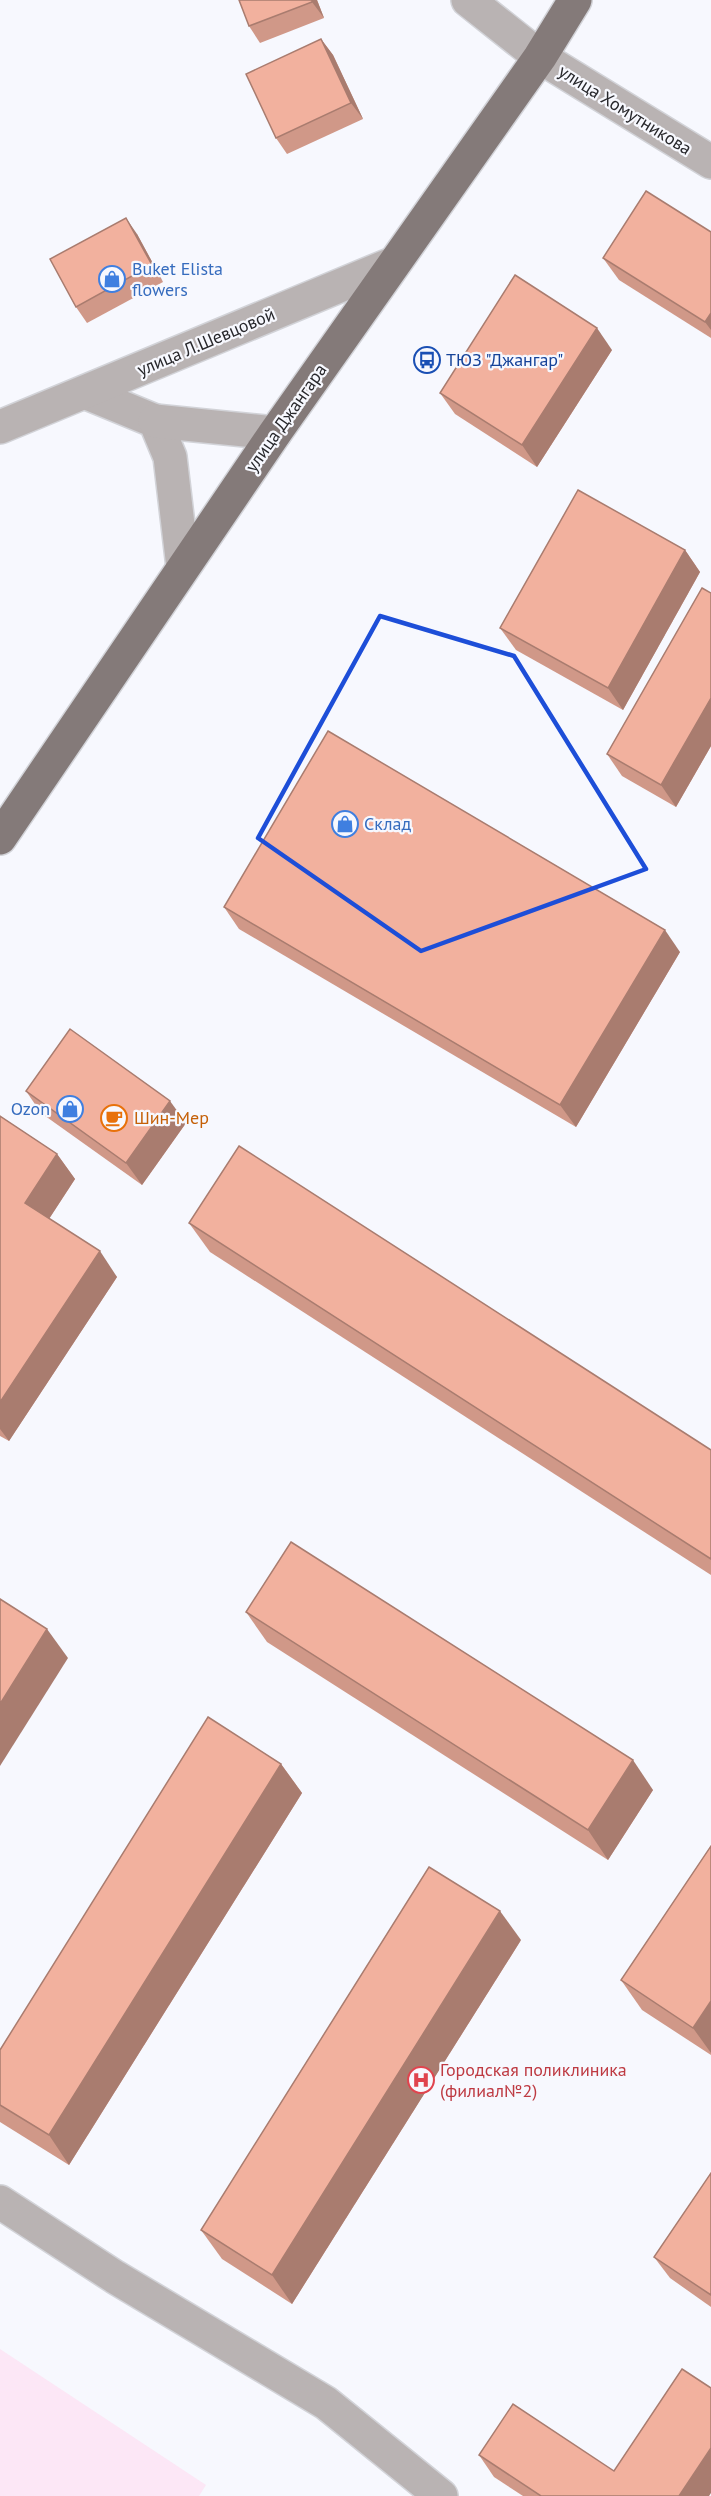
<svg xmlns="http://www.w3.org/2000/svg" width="711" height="2496" font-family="'PT Sans',sans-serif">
  <rect width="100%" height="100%" fill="#f7f8fe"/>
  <path fill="#fce7f6" d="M0,2349L206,2485L199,2496H0Z"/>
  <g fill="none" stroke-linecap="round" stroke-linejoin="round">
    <defs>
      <g id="minor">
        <path d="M468,0L540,57L711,162"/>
        <path d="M87,393L155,421L170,457L183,567"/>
        <path d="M155,421L275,433"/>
        <path d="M0,427L392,264"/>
        <path d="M0,2202L115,2277L326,2403L441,2496"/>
      </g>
      <path id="major" d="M0,838L275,433L540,57L575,0"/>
    </defs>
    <use href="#minor" stroke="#d2d3d8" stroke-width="36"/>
    <use href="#major" stroke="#d2d3d8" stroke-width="36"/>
    <use href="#minor" stroke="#b9b3b3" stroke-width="33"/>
    <use href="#major" stroke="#847a79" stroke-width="33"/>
  </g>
  <g fill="#d09888">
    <path d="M239,0H317L324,18L260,43L249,26Z"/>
    <path d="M321,39L333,55L363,119L287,154L276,138Z"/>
    <path d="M711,232V338L619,280L603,258Z"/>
    <path d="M137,234L163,282L87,323L76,307Z"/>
    <path d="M612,350L537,467L455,414L440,393Z"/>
    <path d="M685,550L700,572L623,710L516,650L500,628Z"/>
    <path d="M711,593V746L676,807L622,776L607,754Z"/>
    <path d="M224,907L680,952L576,1127L239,929Z"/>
    <path d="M26,1091L186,1123L142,1185L41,1113Z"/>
    <path d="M0,1116L57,1154L75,1179L49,1219L117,1277L9,1441L0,1436Z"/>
    <path d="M189,1223L711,1450V1575L210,1252Z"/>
    <path d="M246,1612L653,1790L608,1860L267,1642Z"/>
    <path d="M281,1764L302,1793L69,2165L0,2122V2050Z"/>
    <path d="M711,1846V2055L642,2010L621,1980Z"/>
    <path d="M521,1940L292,2304L222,2259L201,2230Z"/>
    <path d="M711,2173V2307L670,2278L654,2257Z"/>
    <path d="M479,2455L614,2471L709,2496H523L494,2477Z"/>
  </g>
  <g fill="#a97c6f">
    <path d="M312,0H317L324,18L312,2Z"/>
    <path d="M321,39L333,55L363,119L351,103Z"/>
    <path d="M126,218L137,234L163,282L152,265Z"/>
    <path d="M711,313V330L705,322Z"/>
    <path d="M597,328L612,350L537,467L522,445Z"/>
    <path d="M685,550L700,572L623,710L608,688Z"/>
    <path d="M711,698V746L676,807L661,785Z"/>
    <path d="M665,930L680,952L576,1127L560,1105Z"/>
    <path d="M170,1101L186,1123L142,1185L126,1163Z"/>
    <path d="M57,1154L75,1179L43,1228L25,1203Z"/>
    <path d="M100,1251L117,1277L9,1441L0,1429V1402Z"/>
    <path d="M47,1629L68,1658L0,1766V1704Z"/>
    <path d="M633,1760L653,1790L608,1860L588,1830Z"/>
    <path d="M281,1764L302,1793L69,2165L49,2135Z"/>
    <path d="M500,1911L521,1940L292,2304L272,2275Z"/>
    <path d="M711,2001V2053L693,2028Z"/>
    <path d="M711,2448V2493L709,2496H679Z"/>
  </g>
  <g fill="#f2b19e" stroke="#a97c6f" stroke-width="1.5">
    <path d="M239,0H312V2L249,26Z"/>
    <path d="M321,39L351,103L276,138L246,74Z"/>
    <path d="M646,191L711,232V313L705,322L603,258Z"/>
    <path d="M126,218L152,265L76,307L50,259Z"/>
    <path d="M515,275L597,328L522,445L440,393Z"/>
    <path d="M578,490L685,550L608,688L500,628Z"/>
    <path d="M702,588L711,593V698L661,785L607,754Z"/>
    <path d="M328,731L665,930L560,1105L224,907Z"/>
    <path d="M70,1029L170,1101L126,1163L26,1091Z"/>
    <path d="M0,1116L57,1154L25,1203L100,1251L0,1402Z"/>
    <path d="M239,1146L711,1450V1559L189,1223Z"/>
    <path d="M291,1542L633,1760L588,1830L246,1612Z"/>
    <path d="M0,1599L47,1629L0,1704Z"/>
    <path d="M208,1717L281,1764L49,2135L0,2105V2050Z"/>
    <path d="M711,1846V2001L693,2028L621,1980Z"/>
    <path d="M429,1867L500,1911L272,2275L201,2230Z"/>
    <path d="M711,2173V2295L654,2257Z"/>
    <path d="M682,2369L711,2388V2448L679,2496H541L479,2455L513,2404L614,2471Z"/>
  </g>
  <path fill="none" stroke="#1d4ed8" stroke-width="4.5" stroke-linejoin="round" d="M380,616L514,656L646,869L421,951L258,838Z"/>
  <defs>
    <symbol id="shop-ring" viewBox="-11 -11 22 22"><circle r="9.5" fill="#f7f8fe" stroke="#3f7fe0" stroke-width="1.5"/><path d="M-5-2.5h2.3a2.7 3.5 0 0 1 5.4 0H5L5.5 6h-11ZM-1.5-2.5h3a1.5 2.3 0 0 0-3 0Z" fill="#3f7fe0"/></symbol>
    <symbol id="bus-ring" viewBox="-11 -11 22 22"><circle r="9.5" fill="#f7f8fe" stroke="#1a4fb4" stroke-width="1.5"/><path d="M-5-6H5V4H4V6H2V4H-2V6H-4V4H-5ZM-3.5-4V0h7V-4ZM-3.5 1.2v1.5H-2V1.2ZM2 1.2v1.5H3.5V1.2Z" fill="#1a4fb4"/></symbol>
    <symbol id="cafe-ring" viewBox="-11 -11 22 22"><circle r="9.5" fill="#f7f8fe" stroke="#e8710a" stroke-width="1.5"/><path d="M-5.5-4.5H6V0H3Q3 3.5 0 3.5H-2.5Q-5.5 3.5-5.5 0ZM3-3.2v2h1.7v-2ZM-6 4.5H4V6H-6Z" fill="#e8710a"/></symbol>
    <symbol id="hospital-ring" viewBox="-11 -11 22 22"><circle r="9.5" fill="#f7f8fe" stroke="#e0444e" stroke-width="1.5"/><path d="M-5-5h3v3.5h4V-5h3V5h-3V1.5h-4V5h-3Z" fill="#e0444e"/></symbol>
  </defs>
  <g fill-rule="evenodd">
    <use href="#shop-ring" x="97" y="264" width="30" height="30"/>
    <use href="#bus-ring" x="412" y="345" width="30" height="30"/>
    <use href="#shop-ring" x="330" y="809" width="30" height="30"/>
    <use href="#shop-ring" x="55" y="1094" width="30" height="30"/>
    <use href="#cafe-ring" x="99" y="1103" width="30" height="30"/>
    <use href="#hospital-ring" x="406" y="2065" width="30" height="30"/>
  </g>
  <g text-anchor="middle" stroke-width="4.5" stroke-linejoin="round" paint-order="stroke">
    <g font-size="18" fill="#28282c" stroke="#f7f8fe">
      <text transform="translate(625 110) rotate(32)" y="6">улица Хомутникова</text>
      <text transform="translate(206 342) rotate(-23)" y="6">улица Л.Шевцовой</text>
      <text transform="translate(286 418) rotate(-55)" y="6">улица Джангара</text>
    </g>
    <g font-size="18" fill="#366cbe" stroke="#f7f8fe" text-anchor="start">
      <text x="132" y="275">Buket Elista<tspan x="132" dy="21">flowers</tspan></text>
      <text x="364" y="830">Склад</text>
      <text x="50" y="1115" text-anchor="end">Ozon</text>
    </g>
    <g font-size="18" fill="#164399" stroke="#f7f8fe" text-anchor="start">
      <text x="446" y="366">ТЮЗ "Джангар"</text>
    </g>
    <g font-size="18" fill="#c56008" stroke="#f7f8fe" text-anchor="start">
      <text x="134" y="1124">Шин-Мер</text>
    </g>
    <g font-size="18" fill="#be3a42" stroke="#f7f8fe" text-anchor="start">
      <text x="440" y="2076">Городская поликлиника<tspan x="440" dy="21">(филиал№2)</tspan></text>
    </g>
  </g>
</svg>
